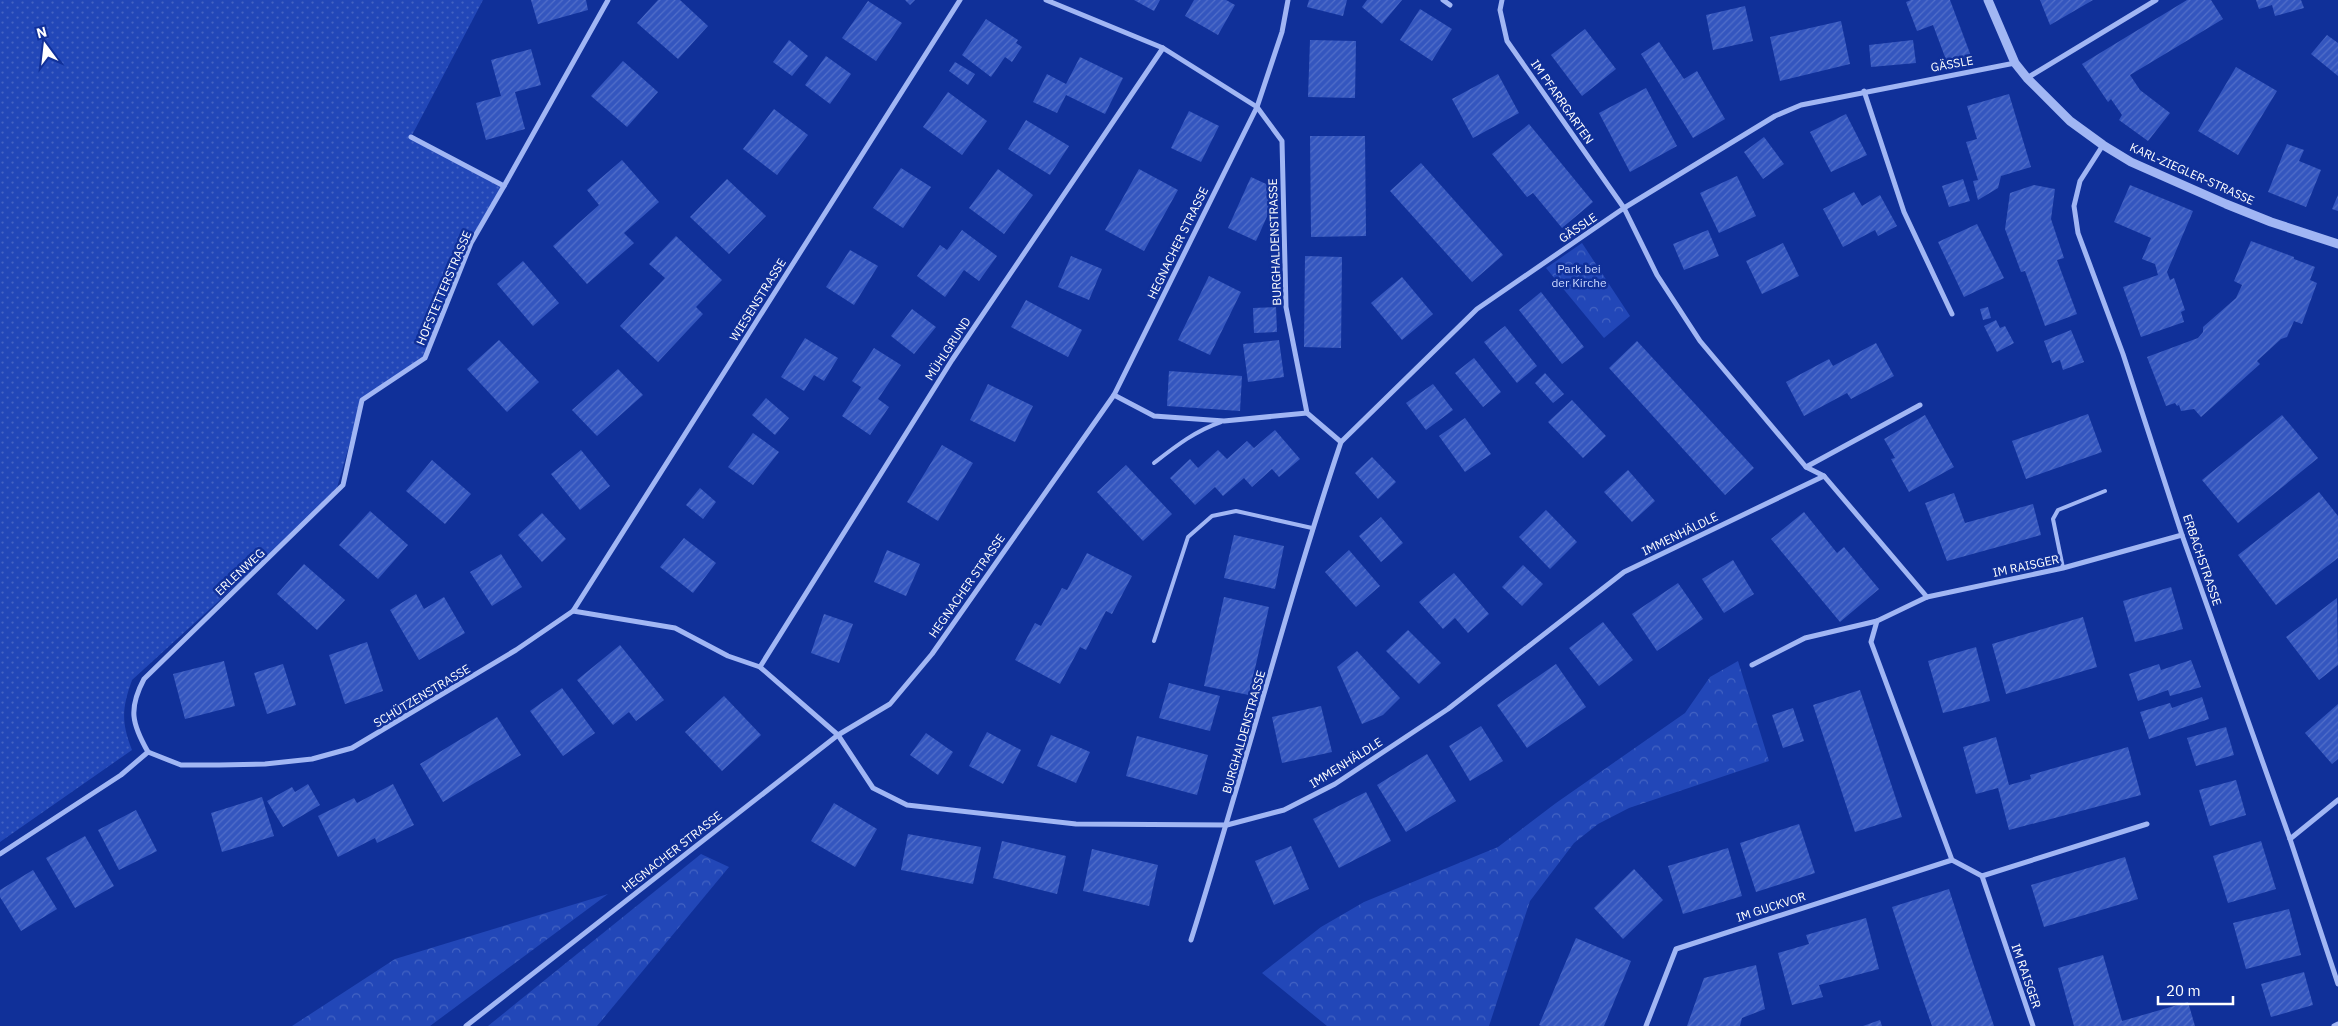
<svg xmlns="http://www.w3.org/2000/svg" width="2338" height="1026" font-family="'IBM Plex Sans',sans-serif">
  <defs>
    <pattern id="grass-dots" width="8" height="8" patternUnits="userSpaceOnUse" patternTransform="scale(1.25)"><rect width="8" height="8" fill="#2247b8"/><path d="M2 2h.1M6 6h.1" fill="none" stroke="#4363c3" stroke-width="1.8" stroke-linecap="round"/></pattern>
    <pattern id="forest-crowns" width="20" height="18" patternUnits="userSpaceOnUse" patternTransform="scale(1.25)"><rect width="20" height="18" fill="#2247b8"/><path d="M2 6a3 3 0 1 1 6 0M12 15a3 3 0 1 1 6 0" fill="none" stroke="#4363c3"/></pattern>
    <pattern id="building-hatch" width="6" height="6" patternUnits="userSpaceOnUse" patternTransform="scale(1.25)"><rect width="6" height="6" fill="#3456bf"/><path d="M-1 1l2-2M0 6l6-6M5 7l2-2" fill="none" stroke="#526fc9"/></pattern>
  </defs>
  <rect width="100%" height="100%" fill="#103099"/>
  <path fill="url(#grass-dots)" d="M0,0H483L411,137L504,186L471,243L425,358L362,400L335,495L132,680C122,708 121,722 132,750L0,842Z"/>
  <g fill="url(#forest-crowns)">
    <path d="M1582,243L1630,316L1604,338L1546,268Z"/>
    <path d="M1738,661L1769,761L1629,808L1598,824L1574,843L1530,901L1489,1026H1327L1262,973L1321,927L1364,902L1498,847L1556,803L1685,713L1710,677Z"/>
    <path d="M701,854L729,867L597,1026H488Z"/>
    <path d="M608,894L430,1026H292L395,959Z"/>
  </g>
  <g fill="url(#building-hatch)">
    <path d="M531,0H586L588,10L538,24Z"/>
    <path d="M658,0H680L708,26L678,59L637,23Z"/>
    <path d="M905,0H915L910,5Z"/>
    <path d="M1134,0H1160L1154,11Z"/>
    <path d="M1194,0H1226L1235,5L1218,35L1185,16Z"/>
    <path d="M1309,0H1347L1343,16L1307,7Z"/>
    <path d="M1367,0H1402L1382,24L1362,7Z"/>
    <path d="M1911,0H1950L1971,56L1948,65L1933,25L1917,31L1906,2Z"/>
    <path d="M2040,0H2093L2050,25Z"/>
    <path d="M2187,0H2211L2223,19L2130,75L2140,90L2170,113L2148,141L2119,120L2122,115L2111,99L2108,102L2082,64Z"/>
    <path d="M2256,0H2301L2304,8L2275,16L2272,5L2259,9Z"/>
    <path d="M868,1L902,23L876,61L842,38Z"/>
    <path d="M1745,6L1753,41L1713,50L1706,15Z"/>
    <path d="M1420,9L1452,29L1432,61L1400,40Z"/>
    <path d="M986,19L1018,40L1016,43L1022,47L1012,62L1005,57L991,77L962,55Z"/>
    <path d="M1841,21L1850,64L1780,81L1770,37Z"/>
    <path d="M1585,29L1616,69L1582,96L1551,55Z"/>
    <path d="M2327,35L2338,43V76L2311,54Z"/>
    <path d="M789,40L808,56L792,76L773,62Z"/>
    <path d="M1310,40L1356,41L1355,98L1308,97Z"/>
    <path d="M1913,40L1916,63L1871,67L1869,45Z"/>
    <path d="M1659,42L1684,79L1697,71L1725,119L1693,138L1641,54Z"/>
    <path d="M531,49L541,85L515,92L525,129L486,140L476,103L501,96L491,60Z"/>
    <path d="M826,56L851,74L830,104L805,85Z"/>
    <path d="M1080,57L1123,78L1105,114L1066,95L1057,113L1033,102L1047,74L1066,84Z"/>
    <path d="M623,61L658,92L627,127L591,96Z"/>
    <path d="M955,62L975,74L968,85L949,71Z"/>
    <path d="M2236,67L2277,91L2238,155L2198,131Z"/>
    <path d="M1498,74L1519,113L1473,138L1452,99Z"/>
    <path d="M1646,88L1677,146L1630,172L1599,113Z"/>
    <path d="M948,92L987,121L962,155L923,127Z"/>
    <path d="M2009,94L2031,167L2001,176L1998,188L1978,200L1973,181L1978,180L1966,142L1977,139L1967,106Z"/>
    <path d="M774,109L808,135L777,175L743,149Z"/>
    <path d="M1189,111L1219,126L1201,162L1171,148Z"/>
    <path d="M1846,114L1867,155L1831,172L1810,132Z"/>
    <path d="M1026,120L1069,146L1050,175L1008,149Z"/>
    <path d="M1529,124L1593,202L1562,228L1533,193L1527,197L1492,154Z"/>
    <path d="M1310,136H1365L1366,236L1311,237Z"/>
    <path d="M1764,137L1784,164L1763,179L1744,152Z"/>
    <path d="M2287,144L2304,150L2299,161L2321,170L2306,207L2268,192Z"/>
    <path d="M622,160L659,202L624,233L634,243L587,284L553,246L599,205L587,190Z"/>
    <path d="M1421,163L1503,255L1472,282L1390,191Z"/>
    <path d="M901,168L931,187L903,228L873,208Z"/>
    <path d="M998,169L1033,195L1004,234L969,208Z"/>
    <path d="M1139,169L1178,190L1144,251L1105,230Z"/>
    <path d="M1737,176L1756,216L1719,233L1700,193Z"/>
    <path d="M1251,177L1279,190L1256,241L1228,228Z"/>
    <path d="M727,179L766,216L729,254L690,217Z"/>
    <path d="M1963,179L1970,201L1949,207L1942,186Z"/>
    <path d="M2034,185L2055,189L2051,219L2064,258L2057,260L2077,314L2045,326L2025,271L2021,272L2005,229L2010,193Z"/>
    <path d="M2130,185L2193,211L2167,272L2170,280L2174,278L2185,310L2181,312L2184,322L2141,337L2123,287L2158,275L2155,264L2142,259L2151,238L2114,222Z"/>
    <path d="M1854,192L1862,206L1880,195L1897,226L1878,236L1875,230L1843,247L1823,209Z"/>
    <path d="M2338,195V211L2332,209Z"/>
    <path d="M1977,224L2004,278L1964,297L1938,242Z"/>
    <path d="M962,230L997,256L979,281L964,270L945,297L917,276L940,245L947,250Z"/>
    <path d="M1708,230L1719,256L1684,270L1673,244Z"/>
    <path d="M676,236L722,280L696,307L703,314L658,362L620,326L665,278L649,264Z"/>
    <path d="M2251,241L2294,257V259L2315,267L2310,280L2317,283L2302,324L2294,321L2287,337L2281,339L2257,361L2260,364L2201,417L2194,409L2181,411L2179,405L2177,406L2175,403L2166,406L2147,357L2198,338L2203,332V327L2236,298L2242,285L2234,281Z"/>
    <path d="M1783,243L1799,276L1762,294L1746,261Z"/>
    <path d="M850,250L878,266L854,305L826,287Z"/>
    <path d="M1071,256L1102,269L1089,300L1058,287Z"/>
    <path d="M1305,256L1342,257L1341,348L1304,347Z"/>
    <path d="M523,261L559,303L533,326L497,284Z"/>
    <path d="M1209,276L1241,292L1210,355L1178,340Z"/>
    <path d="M1402,277L1433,314L1402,340L1371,303Z"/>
    <path d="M1541,292L1584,347L1562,364L1519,310Z"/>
    <path d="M1026,300L1082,330L1068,357L1011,327Z"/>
    <path d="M1276,307L1277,332L1254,333L1253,308Z"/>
    <path d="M1988,307L1991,318L1983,320L1980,309Z"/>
    <path d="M912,309L936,327L914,354L891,336Z"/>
    <path d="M1996,320L2000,328L2005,326L2014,343L1997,352L1984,326Z"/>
    <path d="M1505,326L1537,366L1517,383L1484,342Z"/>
    <path d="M2071,330L2084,362L2063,370L2060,360L2052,363L2044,341Z"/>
    <path d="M805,338L838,358L824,381L814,375L804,391L781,377Z"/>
    <path d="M499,340L539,382L507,412L467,369Z"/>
    <path d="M1279,340L1284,377L1248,382L1243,344Z"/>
    <path d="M1637,341L1754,468L1725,495L1609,368Z"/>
    <path d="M1876,343L1894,376L1851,399L1847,393L1804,416L1786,382L1829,359L1833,366Z"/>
    <path d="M874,348L901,365L878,399L889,407L870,435L842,416L861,387L852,381Z"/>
    <path d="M1474,358L1501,392L1483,407L1455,373Z"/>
    <path d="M618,369L643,395L597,436L572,410Z"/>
    <path d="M1169,371L1242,376L1240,411L1167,406Z"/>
    <path d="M1545,373L1564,394L1553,403L1535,383Z"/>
    <path d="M988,384L1033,406L1015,442L970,420Z"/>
    <path d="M1433,384L1453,410L1426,430L1406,403Z"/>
    <path d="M766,398L789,418L775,435L752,415Z"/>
    <path d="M1572,400L1606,436L1583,458L1548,422Z"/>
    <path d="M2088,414L2102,452L2026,479L2012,441Z"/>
    <path d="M1925,415L1954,467L1909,492L1891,459L1895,458L1884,439Z"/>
    <path d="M2282,415L2318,458L2238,523L2202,480Z"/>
    <path d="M1465,418L1491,454L1465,472L1439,436Z"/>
    <path d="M1275,430L1300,459L1279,477L1272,469L1252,487L1244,478L1223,496L1215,487L1195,505L1170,478L1190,459L1198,468L1218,450L1227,459L1247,441L1254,448Z"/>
    <path d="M753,433L779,452L753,485L728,467Z"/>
    <path d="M942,445L973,463L938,521L907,502Z"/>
    <path d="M581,450L610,486L580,510L551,474Z"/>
    <path d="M1372,457L1396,482L1378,499L1355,473Z"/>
    <path d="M432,460L471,494L445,524L406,491Z"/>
    <path d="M1126,465L1172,514L1143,541L1097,492Z"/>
    <path d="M1628,470L1655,501L1632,522L1604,492Z"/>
    <path d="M700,488L716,502L703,519L686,505Z"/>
    <path d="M2319,492L2338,516V558L2276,605L2238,555Z"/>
    <path d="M1954,493L1965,523L2033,504L2041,535L1947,561L1925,503Z"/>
    <path d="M1546,510L1577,542L1550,569L1519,537Z"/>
    <path d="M370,511L408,545L378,579L339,545Z"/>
    <path d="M1804,512L1837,553L1844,547L1879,589L1840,622L1771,539Z"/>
    <path d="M542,513L566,539L542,562L518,535Z"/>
    <path d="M1381,517L1403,543L1381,562L1359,536Z"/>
    <path d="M1234,535L1284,546L1275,589L1224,578Z"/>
    <path d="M684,538L716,563L693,593L660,567Z"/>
    <path d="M887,550L920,564L906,596L874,582Z"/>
    <path d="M1349,550L1380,586L1356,607L1325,572Z"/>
    <path d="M1087,553L1132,576L1112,614L1106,611L1086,650L1080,647L1060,684L1015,660L1035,623L1041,626L1062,588L1067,590Z"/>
    <path d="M501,554L522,587L492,606L470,572Z"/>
    <path d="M1733,560L1754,594L1724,613L1702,579Z"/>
    <path d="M304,564L345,600L317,630L277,594Z"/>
    <path d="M1523,565L1543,584L1522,606L1502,587Z"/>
    <path d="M1454,573L1489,614L1468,633L1455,618L1443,629L1419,602Z"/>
    <path d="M1678,583L1703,619L1657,651L1632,614Z"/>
    <path d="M2171,587L2183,629L2135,642L2123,601Z"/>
    <path d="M416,594L424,609L444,597L465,633L419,660L390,610Z"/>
    <path d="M1224,597L1269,607L1249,695L1204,686Z"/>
    <path d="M2337,598L2338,665L2319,680L2286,637Z"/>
    <path d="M824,614L853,624L839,663L811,653Z"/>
    <path d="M2083,617L2097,667L2006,694L1992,644Z"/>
    <path d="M1603,622L1633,660L1599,686L1569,648Z"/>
    <path d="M1408,630L1441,663L1419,684L1386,651Z"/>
    <path d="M367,642L383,691L345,704L329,655Z"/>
    <path d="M620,645L664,700L636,721L629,712L613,725L577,680Z"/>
    <path d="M1976,647L1990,701L1943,713L1928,661Z"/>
    <path d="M1357,651L1400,698L1383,715L1362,724L1337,667Z"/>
    <path d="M2191,660L2201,687L2170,696L2168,690L2138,701L2129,674L2159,664L2161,670Z"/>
    <path d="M224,661L235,706L185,719L173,674Z"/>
    <path d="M283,664L296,705L267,714L254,673Z"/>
    <path d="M1556,664L1586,707L1527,748L1497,705Z"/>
    <path d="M1169,683L1220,696L1210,731L1159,718Z"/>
    <path d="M562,688L595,733L563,756L530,711Z"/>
    <path d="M1860,690L1902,817L1855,832L1813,705Z"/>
    <path d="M724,696L761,735L722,771L685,732Z"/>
    <path d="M2202,697L2209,719L2149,739L2140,712L2170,703L2172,708Z"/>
    <path d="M2338,704V759L2332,764L2305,733Z"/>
    <path d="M1321,706L1332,752L1282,763L1272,717Z"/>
    <path d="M1793,708L1804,741L1783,748L1772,715Z"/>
    <path d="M497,717L521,755L443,802L420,764Z"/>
    <path d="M1481,726L1503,761L1470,781L1449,746Z"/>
    <path d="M2226,727L2234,755L2196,766L2187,738Z"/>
    <path d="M987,732L1021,750L1003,784L969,766Z"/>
    <path d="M926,733L953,752L938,775L910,755Z"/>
    <path d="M1051,735L1090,752L1076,783L1037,766Z"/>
    <path d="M1137,736L1208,755L1197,795L1126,776Z"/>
    <path d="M1996,737L2009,785L2031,779L2030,775L2128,747L2141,795L2009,830L1998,788L1976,794L1963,747Z"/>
    <path d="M1427,754L1456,801L1406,832L1377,785Z"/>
    <path d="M2236,780L2246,815L2210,826L2199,790Z"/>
    <path d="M308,784L320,805L283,827L267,801L292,787L295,792Z"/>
    <path d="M393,784L414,825L377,843L375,838L338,857L318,816L354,798L357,803Z"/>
    <path d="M1366,792L1391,841L1339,868L1313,819Z"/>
    <path d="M262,797L274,836L222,852L211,813Z"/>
    <path d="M834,803L877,829L855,867L811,841Z"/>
    <path d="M136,810L157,851L119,870L98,830Z"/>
    <path d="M1799,824L1815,873L1756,892L1740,843Z"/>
    <path d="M908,834L981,847L973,884L901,870Z"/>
    <path d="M85,836L114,886L75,908L46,858Z"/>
    <path d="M1002,841L1066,856L1057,894L993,878Z"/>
    <path d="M2261,841L2276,889L2228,903L2213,856Z"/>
    <path d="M1291,846L1309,889L1274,905L1255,861Z"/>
    <path d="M1728,848L1742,896L1683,914L1668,866Z"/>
    <path d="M1092,849L1158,865L1149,906L1083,891Z"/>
    <path d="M2125,857L2138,899L2044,927L2031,885Z"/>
    <path d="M1634,869L1663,900L1623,939L1594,908Z"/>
    <path d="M33,870L57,909L21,931L0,897V890Z"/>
    <path d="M1949,889L1967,945L1994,1026H1932L1910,963L1892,907Z"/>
    <path d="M2289,909L2301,955L2246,969L2233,923Z"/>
    <path d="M1866,918L1879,969L1819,985L1823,997L1792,1005L1778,953L1809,944L1806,935Z"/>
    <path d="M1576,938L1631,961L1604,1026H1541L1539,1025Z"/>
    <path d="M2103,955L2122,1021L2188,1002L2195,1026H2074L2058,968Z"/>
    <path d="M1756,965L1765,1009L1742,1018L1740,1026H1687L1704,978Z"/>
    <path d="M2304,972L2313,1005L2271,1017L2261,984Z"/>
    <path d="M1880,1020L1882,1026H1863Z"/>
  </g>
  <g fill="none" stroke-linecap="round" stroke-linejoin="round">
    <g stroke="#a1b6f4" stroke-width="4">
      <path d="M1154,463C1176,446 1195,431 1221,422"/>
      <path d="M2063,568L2053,519L2058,510L2105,491"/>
      <path d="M1154,641L1188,537L1212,516L1236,511L1312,528"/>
    </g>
    <g stroke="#a1b6f4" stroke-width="5">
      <path d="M1046,0L1163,48L1257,107L1282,141L1286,307L1307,413L1341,442C1286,606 1243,775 1191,940"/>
      <path d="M1443,0L1450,5"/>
      <path d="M1502,0L1500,10L1507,41L1624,208L1657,275L1700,341L1806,467L1824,476L1927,597"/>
      <path d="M2027,78L2156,0"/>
      <path d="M1864,91L1904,212L1952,314"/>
      <path d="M411,137L504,186L608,0"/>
      <path d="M2103,145L2080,181L2074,206L2078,233L2123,354L2182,535L2290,839L2338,984"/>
      <path d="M1114,395L1154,416L1224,421L1307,413"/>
      <path d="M1341,442L1477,309L1624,208L1775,116L1801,105L2015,63"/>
      <path d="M1806,467L1920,405"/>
      <path d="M573,611L675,628L728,656L760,667L838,735L873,788L907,805L1076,824L1227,825L1284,810L1335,784L1448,709L1624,572L1824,476"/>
      <path d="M1752,665L1805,638L1877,621"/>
      <path d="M760,667L952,360L1163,48"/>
      <path d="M148,752L181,765H219L265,764L312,759L352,748L516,650L573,611L960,0"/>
      <path d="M148,752C132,724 128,709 144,679L343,485L362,400L425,358L471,243L504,186"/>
      <path d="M2290,839L2338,800"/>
      <path d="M0,854L121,775L148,752"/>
      <path d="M1982,876L2147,824"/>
      <path d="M466,1026L838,735L890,704L932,654L1114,395L1257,107L1282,32L1288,0"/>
      <path d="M1646,1026L1676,949L1952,860"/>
      <path d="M2033,1026L1982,876L1952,860L1871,642L1877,621L1927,597L2063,568L2182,535"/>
      <path d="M2334,1026L2338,1024"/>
    </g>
    <path stroke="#a1b6f4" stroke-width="9" d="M1988,0L2015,63L2027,78L2070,121L2103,145L2131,162L2226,204L2271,222L2338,244"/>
  </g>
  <g text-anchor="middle" stroke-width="5" stroke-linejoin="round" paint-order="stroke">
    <g font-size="12" fill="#fff" stroke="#103099">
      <text transform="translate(1952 64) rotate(-10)" y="4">GÄSSLE</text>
      <text transform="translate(1562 102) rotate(55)" y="4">IM PFARRGARTEN</text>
      <text transform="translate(2192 174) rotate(24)" y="4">KARL-ZIEGLER-STRASSE</text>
      <text transform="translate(1578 228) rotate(-34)" y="4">GÄSSLE</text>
      <text transform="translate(1275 242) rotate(-92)" y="4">BURGHALDENSTRASSE</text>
      <text transform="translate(1178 243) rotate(-64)" y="4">HEGNACHER STRASSE</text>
      <text transform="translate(444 288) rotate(-67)" y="4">HOFSTETTERSTRASSE</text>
      <text transform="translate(758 300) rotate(-58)" y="4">WIESENSTRASSE</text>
      <text transform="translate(948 349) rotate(-57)" y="4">MÜHLGRUND</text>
      <text transform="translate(1680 534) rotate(-26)" y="4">IMMENHÄLDLE</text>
      <text transform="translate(2202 560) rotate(71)" y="4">ERBACHSTRASSE</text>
      <text transform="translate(2026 566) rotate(-12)" y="4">IM RAISGER</text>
      <text transform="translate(240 572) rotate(-43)" y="4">ERLENWEG</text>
      <text transform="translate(967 586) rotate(-55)" y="4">HEGNACHER STRASSE</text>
      <text transform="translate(422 696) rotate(-31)" y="4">SCHÜTZENSTRASSE</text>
      <text transform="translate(1244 732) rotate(-74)" y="4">BURGHALDENSTRASSE</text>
      <text transform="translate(1346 763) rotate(-32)" y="4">IMMENHÄLDLE</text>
      <text transform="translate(672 852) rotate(-38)" y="4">HEGNACHER STRASSE</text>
      <text transform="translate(1771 907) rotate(-18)" y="4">IM GUCKVOR</text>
      <text transform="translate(2026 976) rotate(71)" y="4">IM RAISGER</text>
    </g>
    <g font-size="12" fill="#cad7fe" stroke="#103099">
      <text x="1579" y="273">Park bei<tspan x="1579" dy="14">der Kirche</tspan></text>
    </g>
  </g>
  <g transform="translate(45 45) rotate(345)" stroke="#103099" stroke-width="4" paint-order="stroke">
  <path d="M0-4L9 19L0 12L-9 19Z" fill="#ffffff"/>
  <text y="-8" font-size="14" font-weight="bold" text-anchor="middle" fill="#ffffff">N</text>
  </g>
  <path d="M2158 996v8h75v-8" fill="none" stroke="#ffffff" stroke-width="2.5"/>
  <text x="2166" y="996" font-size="15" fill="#ffffff" stroke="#103099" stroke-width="4" paint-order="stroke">20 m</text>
</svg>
